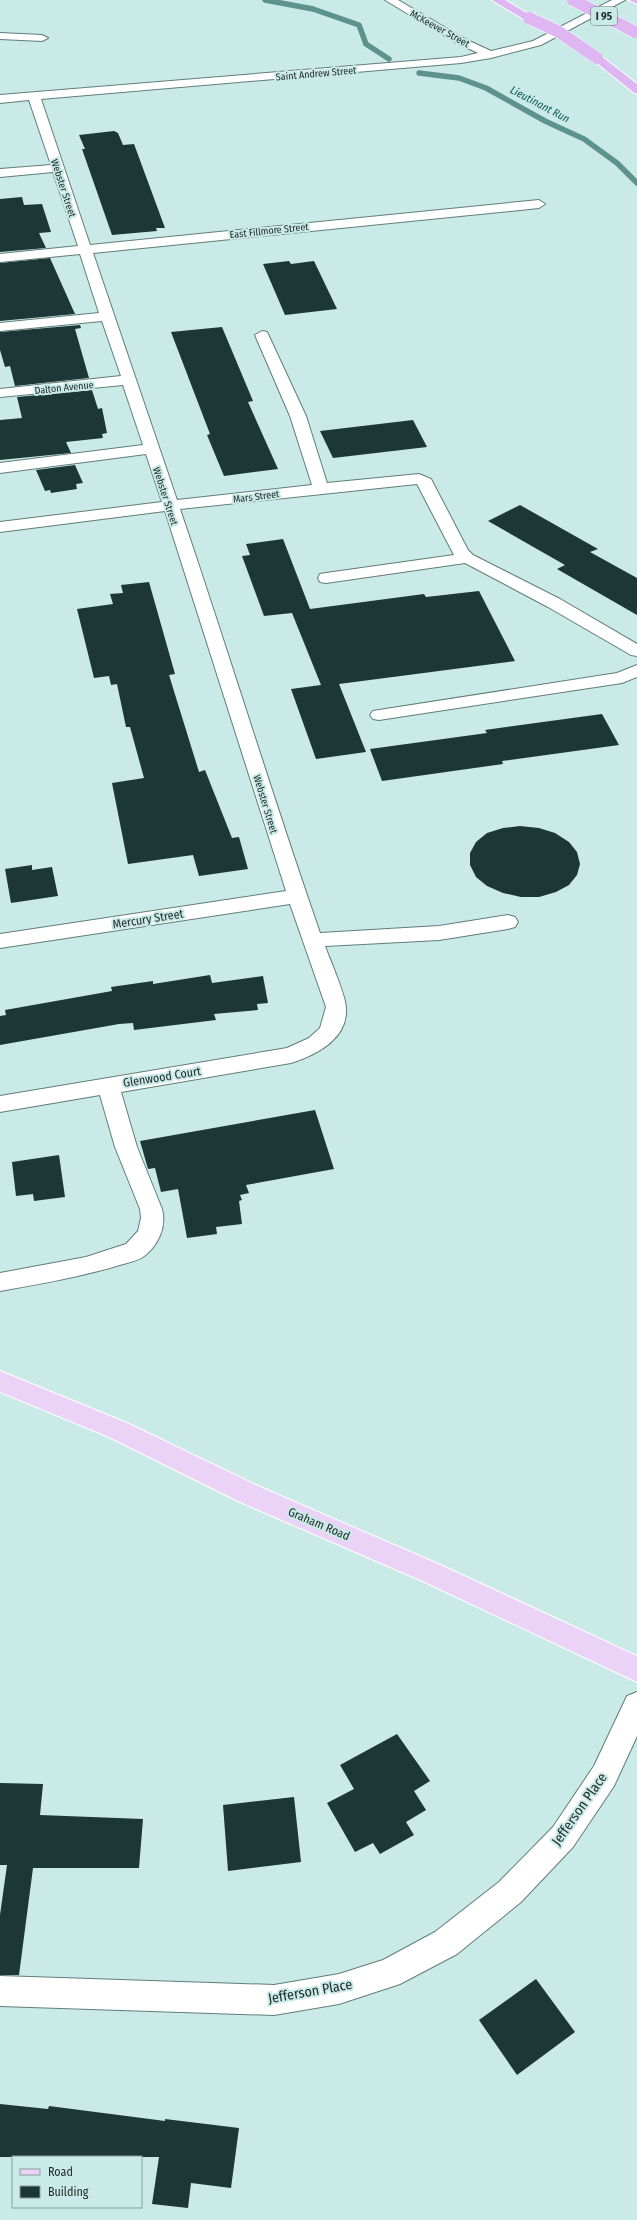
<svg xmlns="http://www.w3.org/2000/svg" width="637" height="2220" font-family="'Fira Sans Condensed',sans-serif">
  <rect width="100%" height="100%" fill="#caeae7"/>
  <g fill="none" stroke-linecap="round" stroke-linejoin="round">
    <g stroke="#5d928d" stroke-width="5.5">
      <path d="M265,0L313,9L359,25L366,44L389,59"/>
      <path d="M419,73L459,78L486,88L545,121L584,139L617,163L637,183"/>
    </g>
  </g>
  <g fill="#1c3735">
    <path d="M114,131L118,133L123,145L134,144L165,228H156L157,231L112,235L82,149H85L79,135Z"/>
    <path d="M22,197L24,205L42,204L51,232L39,233L46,248L0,252V199Z"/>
    <path d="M50,258L75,314L0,321V263Z"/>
    <path d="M289,261L291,264L314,261L337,309L285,315L263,264Z"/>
    <path d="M80,325L81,328L75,329L89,378L15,386L10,366L5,367L0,350V332Z"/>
    <path d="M222,327L253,401L248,402L278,469L224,476L207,435L210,434L171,332Z"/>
    <path d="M92,390L98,409L102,408L107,433L102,434L103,438L66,442L71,453L0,460V420L22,418L17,397Z"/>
    <path d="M413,420L427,447L333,458L320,431Z"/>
    <path d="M75,465L83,483L76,484L77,489L51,493L50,490L45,491L36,470Z"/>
    <path d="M520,505L598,549L590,552L637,578V615L557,569L565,565L488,521Z"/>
    <path d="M283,539L310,609L424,594L426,597L479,591L515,661L339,684L366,752L316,759L291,689L321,685L292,613L264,616L242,556L250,555L246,544Z"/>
    <path d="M149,582L175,674L169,675L199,772L205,770L232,838L239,837L248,869L199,876L193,855L128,864L112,783L144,778L130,727H126L117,684L111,685L109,676L94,678L77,609L113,604L110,594L123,593L121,585Z"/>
    <path d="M602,714L619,745L502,761L503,764L382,781L370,749L487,733L485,730Z"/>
    <path d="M520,826L539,828L555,833L569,842L577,852L580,864L577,875L569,885L556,892L539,897H521L503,893L487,886L476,877L470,865V853L476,842L487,833L503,828Z"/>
    <path d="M32,865V870L52,867L58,896L11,903L5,869Z"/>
    <path d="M210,975L212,983L263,976L268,1003L257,1004L258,1010L214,1014L216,1020L134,1030L133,1023L119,1024L0,1045V1016L6,1015L5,1010L112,991L111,987L153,981V984Z"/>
    <path d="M315,1110L334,1169L246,1185L249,1193L240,1195L242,1200L239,1201L242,1224L216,1227L217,1234L187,1238L178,1189L161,1192L155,1168L148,1169L140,1141Z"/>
    <path d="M59,1155L65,1197L34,1201L33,1194L16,1196L12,1162Z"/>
    <path d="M397,1734L430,1781L414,1791L426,1810L406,1822L414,1835L380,1854L373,1843L355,1852L327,1803L354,1789L340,1765Z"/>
    <path d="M0,1783L43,1784L40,1815L143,1819L139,1868H33L19,1975H0V1915L7,1865H0Z"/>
    <path d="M294,1797L301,1862L228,1871L223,1805Z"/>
    <path d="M536,1979L575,2032L517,2075L479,2020Z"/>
    <path d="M0,2104L48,2109L49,2106L165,2121V2119L239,2128L231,2188L191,2183L188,2208L152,2204L159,2157H0Z"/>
  </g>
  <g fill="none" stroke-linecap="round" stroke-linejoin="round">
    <defs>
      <g id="minor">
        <path d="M385,0H398L463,38L491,51L533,41L612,0H625L541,45L491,58L461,63L41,99L90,245L539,200L545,204L539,208L93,253L177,500L312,485L290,416L255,335L262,331L267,332L306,416L327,483L419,474L431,479L468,550L473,555L560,599L637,644V656L631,655L548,607L465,563L326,583L320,582L318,578L320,574L326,573L454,555L417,484L180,509C228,650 271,792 320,933L439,926L508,915L515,917L518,922L515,927L508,929L439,940L325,946C330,960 346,996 346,1008C348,1039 316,1055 291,1063L121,1092L137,1147L162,1209C167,1227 158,1246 143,1257C137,1261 126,1263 120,1265C80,1277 40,1284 0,1291V1273L86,1257L126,1244L138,1231L141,1218L140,1209L115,1147L100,1095L0,1112V1096L287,1048L309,1038L320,1028L326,1007L290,904L0,948V934L286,891L165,511L0,532V522L162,502L146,454L0,473V463L143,445L123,385L0,397V389L121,376L102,321L0,331V323L99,313L80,254L0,262V254L78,246L53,172L0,177V169L51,165L29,100L0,103V95L461,57L478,53L455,42Z"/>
        <path d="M0,33L42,35L48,38L42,41L0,39Z"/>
        <path d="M637,665V677L622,683L379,720L373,719L370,715L373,711L379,710L617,673Z"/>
        <path d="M637,1692V1736L614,1786L573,1847L521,1902L457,1954L400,1984L339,2004L274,2015L0,2006V1976L274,1985L339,1974L383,1960L435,1932L499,1882L553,1827L594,1766L627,1696Z"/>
      </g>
      <path id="major" d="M0,1371L127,1423L258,1486L445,1567L637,1656V1682L427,1583L240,1502L109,1437L0,1392Z"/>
      <g id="highway">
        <path d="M492,0H505L535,18L529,21L525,20Z"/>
        <path d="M629,0H637V4Z"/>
        <path d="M597,55L601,56L637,84V94L633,92L593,60L591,58L593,56Z"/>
      </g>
    </defs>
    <use href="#minor" stroke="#607d7a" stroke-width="2"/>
    <use href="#major" stroke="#fff" stroke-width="2"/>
    <use href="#highway" stroke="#fff" stroke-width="2"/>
    <use href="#minor" fill="#fff" fill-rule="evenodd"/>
    <use href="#major" fill="#ebd3f7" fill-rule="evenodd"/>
    <use href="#highway" fill="#deb6f1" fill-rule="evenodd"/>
    <defs>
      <g id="highway-bridge">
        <path d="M573,0L635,32"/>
        <path d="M529,18L559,32L597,58"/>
      </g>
    </defs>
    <use href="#highway-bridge" stroke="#fff" stroke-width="13" stroke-linecap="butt"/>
    <use href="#highway-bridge" stroke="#deb6f1" stroke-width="12"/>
  </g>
  <g text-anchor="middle" stroke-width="4" stroke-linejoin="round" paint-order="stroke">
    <g font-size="10" fill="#222e2d" stroke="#caeae7">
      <text transform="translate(440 28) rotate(29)" y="4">McKeever Street</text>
      <text transform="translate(316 73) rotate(-5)" y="4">Saint Andrew Street</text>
      <text transform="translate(64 188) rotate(72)" y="4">Webster Street</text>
      <text transform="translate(269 230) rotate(-6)" y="4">East Fillmore Street</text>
      <text transform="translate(64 387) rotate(-6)" y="4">Dalton Avenue</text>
      <text transform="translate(166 496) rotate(72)" y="4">Webster Street</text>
      <text transform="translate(256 496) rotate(-7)" y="4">Mars Street</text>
      <text transform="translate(266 804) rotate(73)" y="4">Webster Street</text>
    </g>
    <rect fill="#caeae7" stroke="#546665" stroke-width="1" x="591" y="7" width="26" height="18" rx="3"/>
    <g font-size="11" font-weight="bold" fill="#222e2d">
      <text x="604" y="20">I 95</text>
    </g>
    <g font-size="11" font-style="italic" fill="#0c5a55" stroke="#caeae7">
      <text transform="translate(540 104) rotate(28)" y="4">Lieutinant Run</text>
    </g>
    <g font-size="12" fill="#222e2d" stroke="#caeae7">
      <text transform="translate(148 919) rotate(-9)" y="4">Mercury Street</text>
      <text transform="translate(162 1077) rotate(-9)" y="4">Glenwood Court</text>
      <text transform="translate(319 1524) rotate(23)" y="4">Graham Road</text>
    </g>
    <g font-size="14" fill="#222e2d" stroke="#caeae7">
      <text transform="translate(579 1809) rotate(-55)" y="5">Jefferson Place</text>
      <text transform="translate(310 1991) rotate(-10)" y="5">Jefferson Place</text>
    </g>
  </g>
  <rect x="12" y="2156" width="130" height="52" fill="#caeae7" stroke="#879f9d"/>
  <rect x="20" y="2169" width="20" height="6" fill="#ebd3f7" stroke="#879f9d"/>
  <text x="48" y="2176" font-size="12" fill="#222e2d">Road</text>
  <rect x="20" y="2186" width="20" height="12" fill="#1c3735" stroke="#879f9d"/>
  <text x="48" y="2196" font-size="12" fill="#222e2d">Building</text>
</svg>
